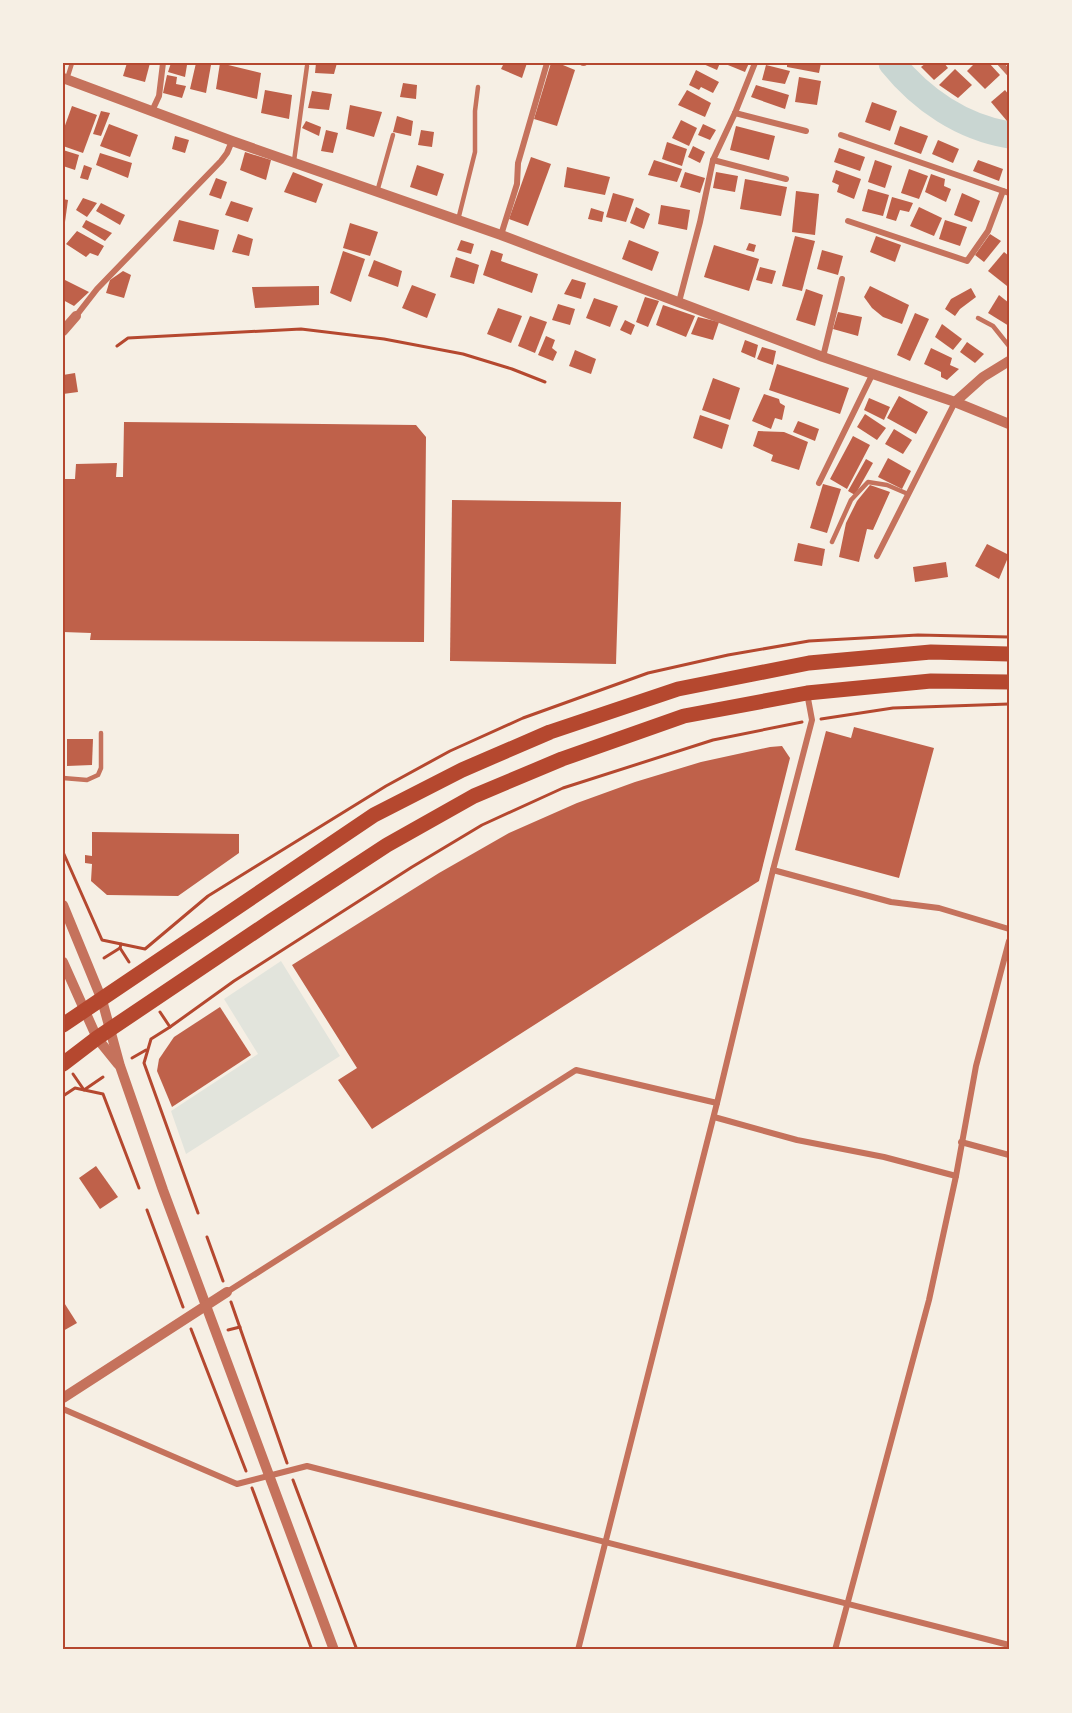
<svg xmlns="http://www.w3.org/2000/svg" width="1072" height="1713" font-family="'Nunito Sans',sans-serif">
  <rect width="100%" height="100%" fill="#f6efe4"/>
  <path fill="#e2e4dc" d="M281,961L340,1056L186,1154L171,1111L258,1054L224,999Z"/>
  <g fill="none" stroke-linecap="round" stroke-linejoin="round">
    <path stroke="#c9d6d2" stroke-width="27" d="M892,63C922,100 962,127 1009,135"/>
  </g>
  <g fill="#bf614a">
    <path d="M127,63H150L145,82L123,76Z"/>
    <path d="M171,63L187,65L185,77L168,72Z"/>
    <path d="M196,63L211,65L206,93L190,89Z"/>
    <path d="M220,63L261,73L257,99L216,89Z"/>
    <path d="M316,63H337L334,74L315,73Z"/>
    <path d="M504,63H527L522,78L501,69Z"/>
    <path d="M551,63H558L575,70L557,126L534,119Z"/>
    <path d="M701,63H720L717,70Z"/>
    <path d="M723,63H749L745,72Z"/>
    <path d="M787,63H821L819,73L787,67Z"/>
    <path d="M926,63H944L948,68L934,80L921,67Z"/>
    <path d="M975,63H989L1000,75L985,89L967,71Z"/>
    <path d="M766,65L790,71L785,84L762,80Z"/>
    <path d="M955,69L972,85L958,98L939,85Z"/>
    <path d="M696,70L719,82L713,93L701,87L699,90L689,85Z"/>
    <path d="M167,75L177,77L176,84L186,86L182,98L163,93Z"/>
    <path d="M799,77L821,81L817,105L795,102Z"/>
    <path d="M403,83L417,85L416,99L400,97Z"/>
    <path d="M756,85L789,95L785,109L751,97Z"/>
    <path d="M265,90L292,95L289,119L261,113Z"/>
    <path d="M687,90L711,103L705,117L678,105Z"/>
    <path d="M1005,90L1009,95V119L1007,121L991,102Z"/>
    <path d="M312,91L332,94L329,110L308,108Z"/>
    <path d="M872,102L897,111L890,131L865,122Z"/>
    <path d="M350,105L382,112L374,137L346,129Z"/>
    <path d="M72,106L97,115L83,153L63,146V131Z"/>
    <path d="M101,111L110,113L101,136L93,134Z"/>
    <path d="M397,116L413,121L411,136L393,132Z"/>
    <path d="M681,120L697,128L689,146L672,138Z"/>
    <path d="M306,121L321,127L319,136L302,128Z"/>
    <path d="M109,124L138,135L130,157L100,146Z"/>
    <path d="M703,124L716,130L710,140L698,135Z"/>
    <path d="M736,126L775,136L769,160L730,150Z"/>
    <path d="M900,126L928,136L921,154L894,144Z"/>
    <path d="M326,130L338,133L333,153L321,151Z"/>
    <path d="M421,130L434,132L432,147L418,145Z"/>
    <path d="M175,136L189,140L185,153L172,149Z"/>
    <path d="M938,140L959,149L953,163L932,154Z"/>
    <path d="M667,142L687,149L682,166L662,159Z"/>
    <path d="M693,146L705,152L700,163L688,157Z"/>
    <path d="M839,148L865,157L860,171L834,162Z"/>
    <path d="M63,150L79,155L75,170L63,166Z"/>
    <path d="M245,152L271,160L266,180L240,170Z"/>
    <path d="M100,153L132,163L128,178L96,165Z"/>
    <path d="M531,157L551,164L528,226L509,219Z"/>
    <path d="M654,160L682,169L677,182L648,175Z"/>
    <path d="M875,160L892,166L885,188L868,182Z"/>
    <path d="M978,160L1003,169L999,181L973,171Z"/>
    <path d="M84,165L92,168L88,180L80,178Z"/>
    <path d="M417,165L444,174L437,196L410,187Z"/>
    <path d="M567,167L610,177L605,195L564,187Z"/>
    <path d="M909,169L928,176L919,199L901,193Z"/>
    <path d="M836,170L861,179L854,199L837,192L839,185L832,182Z"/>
    <path d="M293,172L323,184L316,203L284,192Z"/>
    <path d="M685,172L705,178L700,193L680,187Z"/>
    <path d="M716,172L738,176L735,192L713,188Z"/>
    <path d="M931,174L945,179L944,186L951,189L946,202L925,192Z"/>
    <path d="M216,178L227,182L221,199L209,195Z"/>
    <path d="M745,179L787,187L781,216L740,209Z"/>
    <path d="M868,189L889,195L883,216L862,211Z"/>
    <path d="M796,191L819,194L815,235L792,232Z"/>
    <path d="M613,193L634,199L626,222L606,217Z"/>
    <path d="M962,193L980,201L972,222L954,215Z"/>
    <path d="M892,197L913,203L909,212L900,210L896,221L886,218Z"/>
    <path d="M83,198L97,203L87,217L76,210Z"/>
    <path d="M63,199L68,200L65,222H63Z"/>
    <path d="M231,201L253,208L248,222L225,215Z"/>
    <path d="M101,203L125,215L120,225L96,211Z"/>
    <path d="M661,205L690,210L687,230L658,224Z"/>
    <path d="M636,207L650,214L644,229L630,223Z"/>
    <path d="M919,207L942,218L934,236L910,226Z"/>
    <path d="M591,208L604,212L602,222L588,219Z"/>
    <path d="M86,220L112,233L105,241L82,227Z"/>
    <path d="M179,220L219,230L214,250L173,241Z"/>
    <path d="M945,220L967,227L960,246L939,239Z"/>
    <path d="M350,223L378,232L370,256L343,248Z"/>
    <path d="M77,231L104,246L98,256L90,253L86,257L66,244Z"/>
    <path d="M238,234L253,239L249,256L232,252Z"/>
    <path d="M990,234L1001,241L984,262L975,255Z"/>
    <path d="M795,236L815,241L802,291L782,286Z"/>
    <path d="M876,236L901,245L895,262L870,252Z"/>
    <path d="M461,240L474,244L471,254L457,250Z"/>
    <path d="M629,240L659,252L652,271L622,259Z"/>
    <path d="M749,243L756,245L754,252L746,250Z"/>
    <path d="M714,245L759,259L749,291L704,277Z"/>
    <path d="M491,250L503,254L501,261L538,274L532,293L483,275Z"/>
    <path d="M822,250L843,256L838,275L817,269Z"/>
    <path d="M343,251L365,259L351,302L330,293Z"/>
    <path d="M1004,252L1009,256L1007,286L988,271Z"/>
    <path d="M456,257L479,265L474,284L450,277Z"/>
    <path d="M374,260L402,271L398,287L368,276Z"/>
    <path d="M760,267L776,271L772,284L756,280Z"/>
    <path d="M123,271L131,275L124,298L106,293L110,280Z"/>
    <path d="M63,279L89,292L74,306L63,300Z"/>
    <path d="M572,279L586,283L581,299L564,294Z"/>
    <path d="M412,285L436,294L427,318L402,308Z"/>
    <path d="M319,286V305L255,308L252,287Z"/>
    <path d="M870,286L909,305L902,324L883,317L872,308L864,297Z"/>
    <path d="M971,288L976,297L960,309L955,316L945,309L951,299Z"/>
    <path d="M806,289L823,295L815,326L796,320Z"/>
    <path d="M999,295L1009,303V326L988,313Z"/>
    <path d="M645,297L659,301L648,327L636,322Z"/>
    <path d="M594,298L618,306L610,327L586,318Z"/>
    <path d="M558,304L575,309L570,325L552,320Z"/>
    <path d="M663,305L695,316L686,337L656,325Z"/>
    <path d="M498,308L522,316L511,343L487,334Z"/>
    <path d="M838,312L862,317L858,336L833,329Z"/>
    <path d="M915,313L929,319L910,361L897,355Z"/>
    <path d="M530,316L547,322L535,353L518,346Z"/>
    <path d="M698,317L719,322L713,340L691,334Z"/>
    <path d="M625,320L635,325L631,335L620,330Z"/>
    <path d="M942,324L962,339L953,350L935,337Z"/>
    <path d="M546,336L555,340L552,348L557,352L553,361L538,355Z"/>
    <path d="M745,340L758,345L755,358L741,352Z"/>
    <path d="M967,342L984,354L975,363L960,352Z"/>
    <path d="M762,347L776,351L773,365L757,359Z"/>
    <path d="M931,348L952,358L950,365L959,369L947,380L941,377V372L924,364Z"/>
    <path d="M575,350L596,359L591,374L569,366Z"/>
    <path d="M777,364L849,388L840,414L769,390Z"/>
    <path d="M75,373L78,392L63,394V375Z"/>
    <path d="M713,378L740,388L730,420L702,410Z"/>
    <path d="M764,394L779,399L780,403L785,406L782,420L775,418L771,429L752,421Z"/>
    <path d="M899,396L928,412L916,434L887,418Z"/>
    <path d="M869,398L890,407L884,420L864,410Z"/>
    <path d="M865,414L886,428L877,440L857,427Z"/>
    <path d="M700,415L729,425L722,449L693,438Z"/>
    <path d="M798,421L819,429L815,441L793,432Z"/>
    <path d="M124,422L416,425L426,437L424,642L90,640L91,633L63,632V479H75L76,464L117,463L116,477H123Z"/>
    <path d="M894,429L912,440L903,454L885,444Z"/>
    <path d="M758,431L784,432L808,442L799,470L771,461L773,455L753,446Z"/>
    <path d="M853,436L870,445L847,489L830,479Z"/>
    <path d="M888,458L911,471L902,489L878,477Z"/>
    <path d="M866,459L873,463L855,495L848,491Z"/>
    <path d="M823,484L841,489L827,533L810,528Z"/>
    <path d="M870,485L890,492L873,530L867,529L859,562L839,557L846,523L857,501Z"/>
    <path d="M452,500L621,502L616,664L450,661Z"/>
    <path d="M798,543L825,549L822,566L794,561Z"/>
    <path d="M987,544L1009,555L999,579L975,566Z"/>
    <path d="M946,562L948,577L915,582L913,567Z"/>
    <path d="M854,727L934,748L899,878L795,850L826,731L851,738Z"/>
    <path d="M67,739H93L92,765L67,766Z"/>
    <path d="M782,746L790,758L759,881L372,1129L338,1080L357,1068L292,965L439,873L509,833L577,803L635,782L701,762L770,747Z"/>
    <path d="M92,832L239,834V853L178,896L107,895L91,881L92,864L85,863V855L92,856Z"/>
    <path d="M220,1007L251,1055L172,1107L157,1071L159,1059L174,1037Z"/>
    <path d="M96,1166L118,1197L100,1209L79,1178Z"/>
    <path d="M63,1301L77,1323L63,1331Z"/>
  </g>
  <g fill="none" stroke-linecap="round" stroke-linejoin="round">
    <g stroke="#b5482f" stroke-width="3">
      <path d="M117,346L128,338L301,329L384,339L463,354L512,369L545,382"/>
      <path d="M821,719L893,708L1009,704"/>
      <path d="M63,852L102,940L145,949L208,896L386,786L450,751L523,718L648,673L728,655L809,641L918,635L1009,637"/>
      <path d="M121,944L120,948L129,962"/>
      <path d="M104,958L120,948"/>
      <path d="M160,1012L170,1027"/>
      <path d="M132,1058L146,1050"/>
      <path d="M73,1074L84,1090L103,1077"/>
      <path d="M63,1096L75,1088L103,1094L139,1188"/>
      <path d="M147,1210L183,1307"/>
      <path d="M198,1213L144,1063L151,1039L170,1027L234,981L412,867L482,825L563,788L713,740L802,722"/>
      <path d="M207,1237L223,1281"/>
      <path d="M231,1302L287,1463"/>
      <path d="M191,1329L246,1471"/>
      <path d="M228,1330L240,1327"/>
      <path d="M293,1480L357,1650"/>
      <path d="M252,1488L312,1650"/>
    </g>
    <g stroke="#c5725c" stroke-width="4.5">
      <path d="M67,79L72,63"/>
      <path d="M294,161L307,66"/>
      <path d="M377,192L393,135"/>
      <path d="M458,220L475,152V111L478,87"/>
      <path d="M978,318L993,326L1009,346"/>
      <path d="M832,542L851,500L868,482L887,485L908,494"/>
      <path d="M63,778L87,780L98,775L101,768V733"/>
    </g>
    <g stroke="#c5725c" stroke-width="6">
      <path d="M583,63H584"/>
      <path d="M1000,63L1009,73"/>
      <path d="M152,111L159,96L163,63"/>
      <path d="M735,113L806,131"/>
      <path d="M841,135L1009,193"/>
      <path d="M713,160L786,179"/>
      <path d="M848,221L967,261L988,231L1003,191"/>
      <path d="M501,235L517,184L518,163L547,63"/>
      <path d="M679,302L700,222L713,160L735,113L755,63"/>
      <path d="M76,316L97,289L221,161L227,153L232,141"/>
      <path d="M823,357L842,279"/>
      <path d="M819,483L872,375"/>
      <path d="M877,556L955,402"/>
      <path d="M773,870L891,902L939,908L1009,929"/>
      <path d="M714,1117L797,1140L884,1157L956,1176"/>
      <path d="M961,1142L1009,1155"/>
      <path d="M227,1292L576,1070L717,1103L773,870L812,720L807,693"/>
      <path d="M63,1409L237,1484L307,1466L1009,1645"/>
      <path d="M578,1650L717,1103"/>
      <path d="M835,1650L929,1300L956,1176L976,1066L1009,941"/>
    </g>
    <g stroke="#c5725c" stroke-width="10">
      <path d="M63,78L232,141L501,235L823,357L955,402L1009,424"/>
      <path d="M63,331L76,316"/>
      <path d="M955,402L983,377L1009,361"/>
      <path d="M63,905L102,1000L120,1066L163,1190L334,1650"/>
      <path d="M63,962L97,1038L118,1064"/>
      <path d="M63,1398L227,1292"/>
    </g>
    <g stroke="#b5482f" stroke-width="15">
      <path d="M63,1025L374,815L462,770L550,732L678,689L809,663L931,652L1009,654"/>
      <path d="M63,1064L97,1038L271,921L387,845L474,796L562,759L684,716L807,693L931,681L1009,682"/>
    </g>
  </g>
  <rect width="1072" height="1713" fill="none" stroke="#f6efe4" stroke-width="129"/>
  <rect x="64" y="64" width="944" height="1584" fill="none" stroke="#b5482f" stroke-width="2"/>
</svg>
